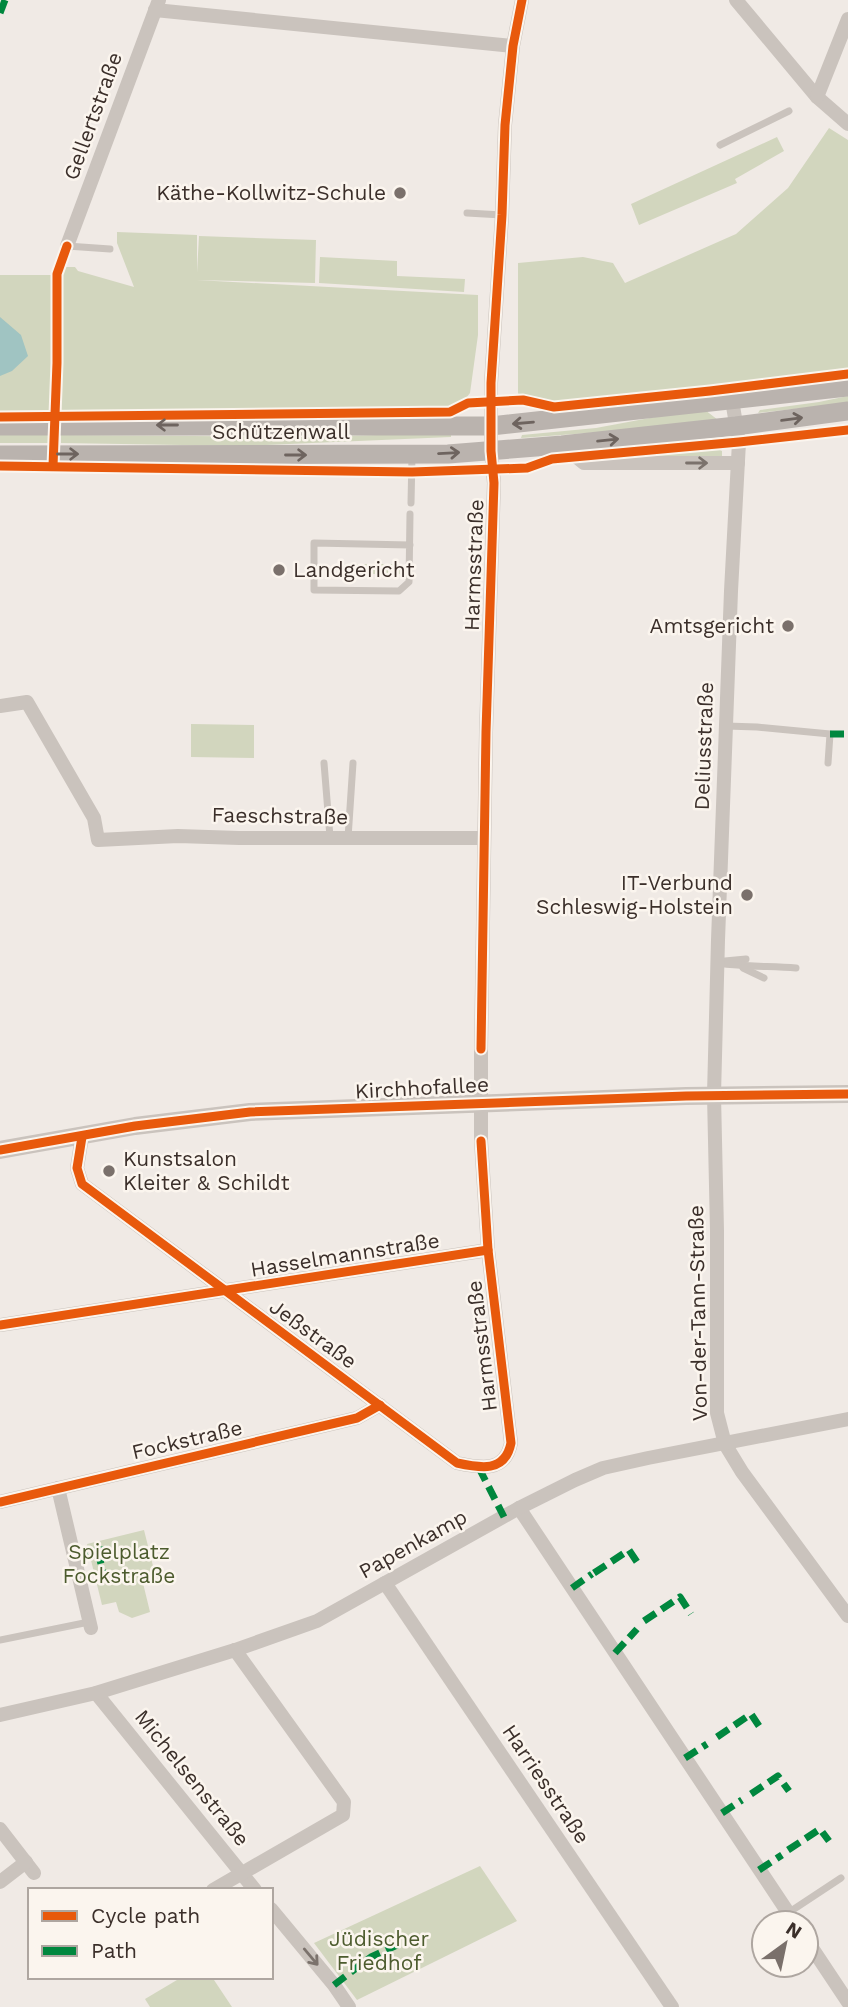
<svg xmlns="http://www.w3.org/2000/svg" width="848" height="2007" font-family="'Work Sans',sans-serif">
  <rect width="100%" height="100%" fill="#f0eae5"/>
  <g fill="#d2d6be">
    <path d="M829,128L848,140V372L529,404L523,402L518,393V263L583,257L613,263L625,283L736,234L788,188Z"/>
    <path d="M777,137L784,151L735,179L737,183L639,225L631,204Z"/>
    <path d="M117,232L197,235V273L199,236L316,240L315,283L196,280L478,295V335L470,393C462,405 451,407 438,411L0,412V275H61L62,267H75L78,271L134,287L117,243Z"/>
    <path d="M320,257L397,261V276L465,279L464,292L319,283Z"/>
    <path d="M848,396V403L758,413L760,410L819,402Z"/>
    <path d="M705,410L718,420L642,429L521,438L522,435L596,428L671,414Z"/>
    <path d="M451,433V437L243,446L61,443V435L305,437Z"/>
    <rect x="0" y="435" width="49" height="8"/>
    <path d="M716,448L722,451V457H597Z"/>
    <rect x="348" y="564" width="55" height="10"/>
    <path d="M191,724L254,725V758L191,757Z"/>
    <path d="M144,1530L155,1574L142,1579L150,1612L132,1618L119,1612L116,1602L102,1605L87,1544Z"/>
    <path d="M480,1866L517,1921L357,2000L314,1943Z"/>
    <path d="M182,1977H212L232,2007H150L145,1999Z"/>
  </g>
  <path fill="#a0c4c2" d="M0,317L21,335L28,356L12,371L0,376Z"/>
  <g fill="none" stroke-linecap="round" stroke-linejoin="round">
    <g stroke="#cac3bd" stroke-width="7">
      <path d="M720,145L789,111"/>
      <path d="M467,213L502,215"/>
      <path d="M67,246L110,249"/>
      <path d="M411,503L412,456"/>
      <path d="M410,545L314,543V590L399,591L409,582L410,514"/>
      <path d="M726,726L757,727L830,734L828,763"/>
      <path d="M324,763L330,837"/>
      <path d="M348,838L353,763"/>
      <path d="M725,961L746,959"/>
      <path d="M718,963C744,967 770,966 796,968"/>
      <path d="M743,968L764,978"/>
      <path d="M0,1640L89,1622"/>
      <path d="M788,1913L841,1878"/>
    </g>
    <g stroke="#cac3bd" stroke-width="14">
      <path d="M736,0L817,97L848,124"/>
      <path d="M155,10L513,46"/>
      <path d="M817,97L848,19"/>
      <path d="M67,246L159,0"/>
      <path d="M732,400L739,442L731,591L718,940L714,1095L717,1231V1413L725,1444L742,1472L848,1616"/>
      <path d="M562,445L584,463H738"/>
      <path d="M0,706L27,702L94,818L98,840L178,836L239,838H484"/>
      <path d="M82,1137L77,1168L82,1184L457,1463C480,1468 505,1473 511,1443L488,1250L481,1141V1049L486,732L494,483L491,451V383L502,215L505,125L513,46L522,0"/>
      <path d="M0,1325L488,1250"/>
      <path d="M58,1488L91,1628"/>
      <path d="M0,1502L357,1418L380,1405"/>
      <path d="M519,1508L795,1923"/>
      <path d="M385,1583L672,2007"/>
      <path d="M96,1693L255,1890"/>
      <path d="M0,1715L96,1693L235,1650L317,1621L519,1508L575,1480L603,1468L648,1458L848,1419"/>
      <path d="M0,1829L34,1873"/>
      <path d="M0,1882L26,1862"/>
      <path d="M213,1890L343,1815L344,1802L235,1650"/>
      <path d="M271,1909L334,1985L349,2007"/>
      <path d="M806,1939L848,2002"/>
    </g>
    <path stroke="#cac3bd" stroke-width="18" d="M0,1150L135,1126L250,1112L686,1096L848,1094"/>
    <g stroke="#bab3ae" stroke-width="19">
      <path d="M0,426H491L848,387"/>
      <path d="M0,455L448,454L562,445L736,426L848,411"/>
    </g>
    <g stroke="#00873e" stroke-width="7" stroke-dasharray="14 7" stroke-linecap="butt">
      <path d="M0,13L5,0"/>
      <path d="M830,734H848"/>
      <path d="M479,1468L504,1517"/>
      <path d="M94,1551L117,1548"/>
      <path d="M74,1555L94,1551L100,1560L103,1572"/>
      <path d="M594,1573L629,1550L639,1565"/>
      <path d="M572,1588L592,1574"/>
      <path d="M644,1621L680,1597L691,1614"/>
      <path d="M615,1653L637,1629"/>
      <path d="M717,1737L751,1714L759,1726"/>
      <path d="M685,1758L707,1744"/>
      <path d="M751,1794L778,1776L789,1791"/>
      <path d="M722,1813L742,1800"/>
      <path d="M788,1850L820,1829L829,1841"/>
      <path d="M759,1870L782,1855"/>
      <path d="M334,1985L371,1957L406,1941"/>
    </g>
    <defs>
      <g id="cycleway">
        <path d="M0,417L450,412L468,403L523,400L554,407L710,391L848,374"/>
        <path d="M0,466L412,472L527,468L552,459L739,442L848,430"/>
        <path d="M53,466L57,363V274L67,246"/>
        <path d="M481,1049L486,732L494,483L491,451V383L502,215L505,125L513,46L522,0"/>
        <path d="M82,1137L77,1168L82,1184L457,1463C480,1468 505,1473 511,1443L488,1250L481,1141"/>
        <path d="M0,1150L135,1126L250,1112L686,1096L848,1094"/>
        <path d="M0,1325L488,1250"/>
        <path d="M0,1502L357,1418L380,1405"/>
      </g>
    </defs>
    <use href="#cycleway" stroke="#fbf5ee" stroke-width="13"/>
    <use href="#cycleway" stroke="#e8590c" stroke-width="9"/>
  </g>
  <defs><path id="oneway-shaft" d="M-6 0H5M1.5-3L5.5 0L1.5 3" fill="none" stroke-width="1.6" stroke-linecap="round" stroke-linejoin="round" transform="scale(1.75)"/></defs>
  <g stroke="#6e645f">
    <use href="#oneway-shaft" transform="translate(792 419) rotate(-8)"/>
    <use href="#oneway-shaft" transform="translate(523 423) rotate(175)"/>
    <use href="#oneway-shaft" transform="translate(167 425) rotate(-180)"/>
    <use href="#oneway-shaft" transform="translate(608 440) rotate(-6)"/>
    <use href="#oneway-shaft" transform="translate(449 453) rotate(-3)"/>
    <use href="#oneway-shaft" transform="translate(68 454)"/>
    <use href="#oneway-shaft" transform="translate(296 455)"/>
  </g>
  <g stroke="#7b726c">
    <use href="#oneway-shaft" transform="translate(697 463)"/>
    <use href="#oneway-shaft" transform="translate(311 1957) rotate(50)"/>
  </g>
  <g fill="#7a706b" stroke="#fbf5ee" stroke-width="2.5">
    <circle cx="400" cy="193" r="7"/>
    <circle cx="279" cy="570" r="7"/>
    <circle cx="788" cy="626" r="7"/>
    <circle cx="747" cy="895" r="7"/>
    <circle cx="109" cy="1171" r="7"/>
  </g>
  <g text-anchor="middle" stroke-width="5" stroke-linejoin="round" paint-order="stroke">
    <g font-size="21" fill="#3b2f2a" stroke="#fbf5ee">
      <text transform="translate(93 116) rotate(-70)" y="7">Gellertstraße</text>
      <text x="281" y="439">Schützenwall</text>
      <text transform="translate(474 565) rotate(-88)" y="7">Harmsstraße</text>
      <text transform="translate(704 746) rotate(-88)" y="7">Deliusstraße</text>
      <text transform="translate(280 816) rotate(1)" y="7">Faeschstraße</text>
      <text transform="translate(422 1088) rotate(-3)" y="7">Kirchhofallee</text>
      <text transform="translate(345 1255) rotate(-9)" y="7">Hasselmannstraße</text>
      <text transform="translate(698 1313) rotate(-91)" y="7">Von-der-Tann-Straße</text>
      <text transform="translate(313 1334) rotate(36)" y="7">Jeßstraße</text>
      <text transform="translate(482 1346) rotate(-97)" y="7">Harmsstraße</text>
      <text transform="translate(187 1440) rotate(-13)" y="7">Fockstraße</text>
      <text transform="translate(413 1544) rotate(-29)" y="7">Papenkamp</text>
      <text transform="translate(192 1778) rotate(51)" y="7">Michelsenstraße</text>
      <text transform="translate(546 1784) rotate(56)" y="7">Harriesstraße</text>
    </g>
    <g font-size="21" fill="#3b2f2a" stroke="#fbf5ee" text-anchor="end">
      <text x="386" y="200">Käthe-Kollwitz-Schule</text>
      <text x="293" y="577" text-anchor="start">Landgericht</text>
      <text x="774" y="633">Amtsgericht</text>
      <text x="733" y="890">IT-Verbund<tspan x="733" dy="24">Schleswig-Holstein</tspan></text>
      <text x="123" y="1166" text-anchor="start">Kunstsalon<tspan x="123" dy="24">Kleiter &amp; Schildt</tspan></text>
    </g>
    <g font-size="21" fill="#4c5b2d" stroke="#fbf5ee">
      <text x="119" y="1559">Spielplatz<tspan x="119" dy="24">Fockstraße</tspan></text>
      <text x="379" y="1946">Jüdischer<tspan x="379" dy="24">Friedhof</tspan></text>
    </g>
  </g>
  <rect x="28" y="1888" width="245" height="91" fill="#fbf5ee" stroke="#aea6a0" stroke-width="2"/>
  <rect x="42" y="1911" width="35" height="10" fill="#e8590c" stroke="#aea6a0" stroke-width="2"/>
  <text x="91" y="1923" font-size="21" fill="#3b2f2a">Cycle path</text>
  <rect x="42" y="1946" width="35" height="10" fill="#00873e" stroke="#aea6a0" stroke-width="2"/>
  <text x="91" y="1958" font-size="21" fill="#3b2f2a">Path</text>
  <g transform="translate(785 1944) rotate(33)"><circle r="33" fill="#fbf5ee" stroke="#aea6a0" stroke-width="2"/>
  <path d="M0-5L12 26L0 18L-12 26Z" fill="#7a706b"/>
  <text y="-10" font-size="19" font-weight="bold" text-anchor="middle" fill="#3b2f2a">N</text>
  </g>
</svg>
